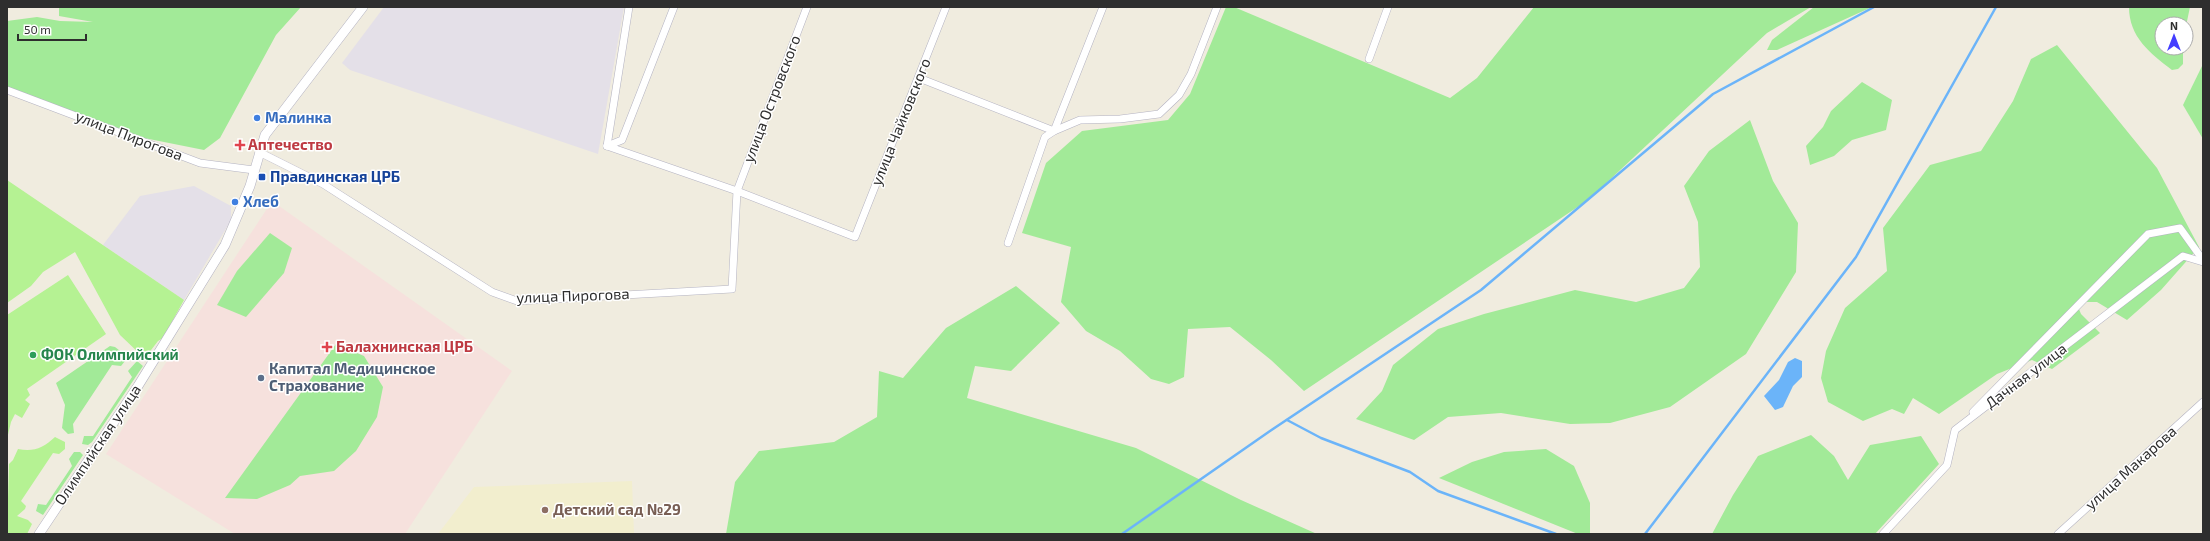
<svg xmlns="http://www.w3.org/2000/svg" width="2210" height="541" font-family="'Exo 2',sans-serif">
  <rect width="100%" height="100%" fill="#f0ecdf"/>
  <g fill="#e4e0e8">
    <path d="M384,7H624L598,154L350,70L342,63Z"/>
    <path d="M194,186L231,206V220L184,300L103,245L140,196Z"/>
  </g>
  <path fill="#f2eece" d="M632,481L634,534H438L474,487Z"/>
  <path fill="#f6e1dd" d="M272,201L512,371L405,534H235L106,454Z"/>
  <g fill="#a2ea98">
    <path d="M59,7H301L276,35L220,138L204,150L139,137L7,88V21L37,17L60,21L93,22L59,16Z"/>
    <path d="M1226,7H1234L1450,98L1477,78L1534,7H1811L1767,33L1588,200L1304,391L1271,360L1230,327L1188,329L1184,377L1169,384L1151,379L1120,351L1086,331L1061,302L1071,247L1022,233L1046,163L1082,131L1168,120L1190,94Z"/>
    <path d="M1814,7H1872L1777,50H1767L1772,40Z"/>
    <path d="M2129,7H2190L2186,26V24H2162V48H2183V64L2178,69L2172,70C2150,53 2129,37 2129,7Z"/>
    <path d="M2057,45L2157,168L2199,247L2161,290L2127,320L2097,302H2076L2081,314L2100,333L2052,369L2032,360L1997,374L1939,414L1913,398L1904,414L1892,409L1863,421L1828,402L1821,378L1826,351L1845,308L1887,271L1883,228L1930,165L1981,151L2013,101L2031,59Z"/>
    <path d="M2203,64V139L2183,105Z"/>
    <path d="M1862,82L1892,100L1886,130L1852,140L1834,156L1810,165L1806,146L1823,127L1831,111Z"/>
    <path d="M1750,120L1773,181L1798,223L1796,272L1746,354L1670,407L1610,423L1570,424L1501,413L1448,417L1414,440L1356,419L1382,391L1393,365L1438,329L1484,314L1575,290L1636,302L1684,288L1700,267L1698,222L1684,186L1709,151Z"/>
    <path d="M270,233L292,248L284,273L246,317L217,305L237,271Z"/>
    <path d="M1016,286L1060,323L1011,371L975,366L967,398L1136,448L1241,500L1317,534H726L735,482L759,451L834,442L877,417L879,371L903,378L946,328Z"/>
    <path d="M336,344L364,356L383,387L377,417L356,451L334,471L300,476L290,485L257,499L225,498Z"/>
    <path d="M110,346L115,347L124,354L125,361L121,366L112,365L73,424L74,433L68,434L62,428L65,405L56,383Z"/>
    <path d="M137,361L143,366L92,442L88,445L82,444L84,436H93L132,377L128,371Z"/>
    <path d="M1811,435L1834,456L1848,480L1870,445L1921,436L1939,464L1875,534H1712L1733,495L1758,456Z"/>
    <path d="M1546,449L1574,466L1590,503V534H1578L1439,478L1472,462L1504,452Z"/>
    <path d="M74,452H80L83,455L43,515L36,511L38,504L46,505L72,466L69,459Z"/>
  </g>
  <g fill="#b5f293">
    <path d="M7,180L184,300L163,338L158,341L148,354L141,355L120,335L75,252L43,272L31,286L7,303Z"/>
    <path d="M68,275L106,334L27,389L30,395L25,400L30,404L22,418L15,414L11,422L7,439V315Z"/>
    <path d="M55,437L65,442V449L59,454L53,453L21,501L26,506L25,509L17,516L28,520L32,524L27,534H7L9,464L13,460L18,449C34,452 43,448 55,437Z"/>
  </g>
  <path fill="#6bb4f9" d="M1795,358L1802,361V377L1793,386L1783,407L1775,410L1764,396L1779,380L1788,362Z"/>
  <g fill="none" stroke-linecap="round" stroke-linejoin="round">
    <g stroke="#6bb4f9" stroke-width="2.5">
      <path d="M1287,420L1321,438L1410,472L1438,491L1556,534"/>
      <path d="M1122,534L1270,431L1481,290L1713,94L1874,7"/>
      <path d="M1645,534L1856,257L1996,7"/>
    </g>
    <defs>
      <g id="minor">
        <path d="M1369,59L1388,7"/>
        <path d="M919,78L1054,131L1080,120L1120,119L1159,114L1179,95L1191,74L1217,7"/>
        <path d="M7,90L200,163L254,170"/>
        <path d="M607,146L737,191L855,237L946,7"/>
        <path d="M607,146L622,140L674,7"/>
        <path d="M607,146L629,7"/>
        <path d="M259,152L323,184L492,292L517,301L732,289L737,191L807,7"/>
        <path d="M1008,243L1045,137L1054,131L1103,7"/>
        <path d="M1973,412L2148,234L2180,228L2203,260"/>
        <path d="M1883,534L1947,465L1955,430L2183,256L2203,262"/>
        <path d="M2058,534L2203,402"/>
      </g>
      <path id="tertiary" d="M39,534L138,386L225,245L250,186L265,135L363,7"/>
    </defs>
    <use href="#minor" stroke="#b4b3c2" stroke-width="8"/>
    <use href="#tertiary" stroke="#b4b3c2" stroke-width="10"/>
    <use href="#minor" stroke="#fff" stroke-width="7"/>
    <use href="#tertiary" stroke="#fff" stroke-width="9"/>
  </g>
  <g fill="#3f7fe0" stroke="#fff" stroke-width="1.5">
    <circle cx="257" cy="118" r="4"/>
    <circle cx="235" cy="202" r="4"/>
  </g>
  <g fill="#e0444e" stroke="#fff" stroke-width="1.5">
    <path d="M238 139h4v4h4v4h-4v4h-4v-4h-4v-4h4z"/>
    <path d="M325 341h4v4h4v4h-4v4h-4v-4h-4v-4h4z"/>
  </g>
  <rect fill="#1a4fb4" stroke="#fff" stroke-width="1.5" x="258" y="173" width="8" height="8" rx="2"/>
  <circle fill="#2e9e5b" stroke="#fff" stroke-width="1.5" cx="33" cy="355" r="4"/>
  <circle fill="#5c6f8a" stroke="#fff" stroke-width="1.5" cx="261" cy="378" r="4"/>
  <circle fill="#8d6e63" stroke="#fff" stroke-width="1.5" cx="545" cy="510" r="4"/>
  <g text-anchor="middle" stroke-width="3" stroke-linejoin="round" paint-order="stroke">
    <g font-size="15" fill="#2e2e2e" stroke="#fff">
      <text transform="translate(772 99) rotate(-69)" y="5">улица Островского</text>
      <text transform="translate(901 122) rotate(-68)" y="5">улица Чайковского</text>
      <text transform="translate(129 136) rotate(21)" y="5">улица Пирогова</text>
      <text transform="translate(573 296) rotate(-2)" y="5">улица Пирогова</text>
      <text transform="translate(2026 376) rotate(-37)" y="5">Дачная улица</text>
      <text transform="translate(98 445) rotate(-56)" y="5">Олимпийская улица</text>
      <text transform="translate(2131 468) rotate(-42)" y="5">улица Макарова</text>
    </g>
    <g font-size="15" font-weight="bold" fill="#366cbe" stroke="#fff" text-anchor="start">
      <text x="265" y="123">Малинка</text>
      <text x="243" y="207">Хлеб</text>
    </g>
    <g font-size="15" font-weight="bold" fill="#be3a42" stroke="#fff" text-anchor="start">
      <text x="248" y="150">Аптечество</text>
      <text x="336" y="352">Балахнинская ЦРБ</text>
    </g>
    <g font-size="15" font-weight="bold" fill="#164399" stroke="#fff" text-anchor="start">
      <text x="270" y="182">Правдинская ЦРБ</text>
    </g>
    <g font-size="15" font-weight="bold" fill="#27864d" stroke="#fff" text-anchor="start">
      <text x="41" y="360">ФОК Олимпийский</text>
    </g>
    <g font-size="15" font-weight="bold" fill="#4e5e75" stroke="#fff" text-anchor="start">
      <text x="269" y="374">Капитал Медицинское<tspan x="269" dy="17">Страхование</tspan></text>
    </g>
    <g font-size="15" font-weight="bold" fill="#785e54" stroke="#fff" text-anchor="start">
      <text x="553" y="515">Детский сад №29</text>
    </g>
  </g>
  <rect width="2210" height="541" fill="none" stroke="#2e2e2e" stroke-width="16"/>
  <g transform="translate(2174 36)"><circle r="19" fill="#ffffff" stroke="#ababab"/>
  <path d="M0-3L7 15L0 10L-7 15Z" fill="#433dff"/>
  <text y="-6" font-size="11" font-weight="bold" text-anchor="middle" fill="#2e2e2e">N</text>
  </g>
  <path d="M18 34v6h68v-6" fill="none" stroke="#2e2e2e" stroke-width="2"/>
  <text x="24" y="34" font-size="12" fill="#2e2e2e" stroke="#ffffff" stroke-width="3" paint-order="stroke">50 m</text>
</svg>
